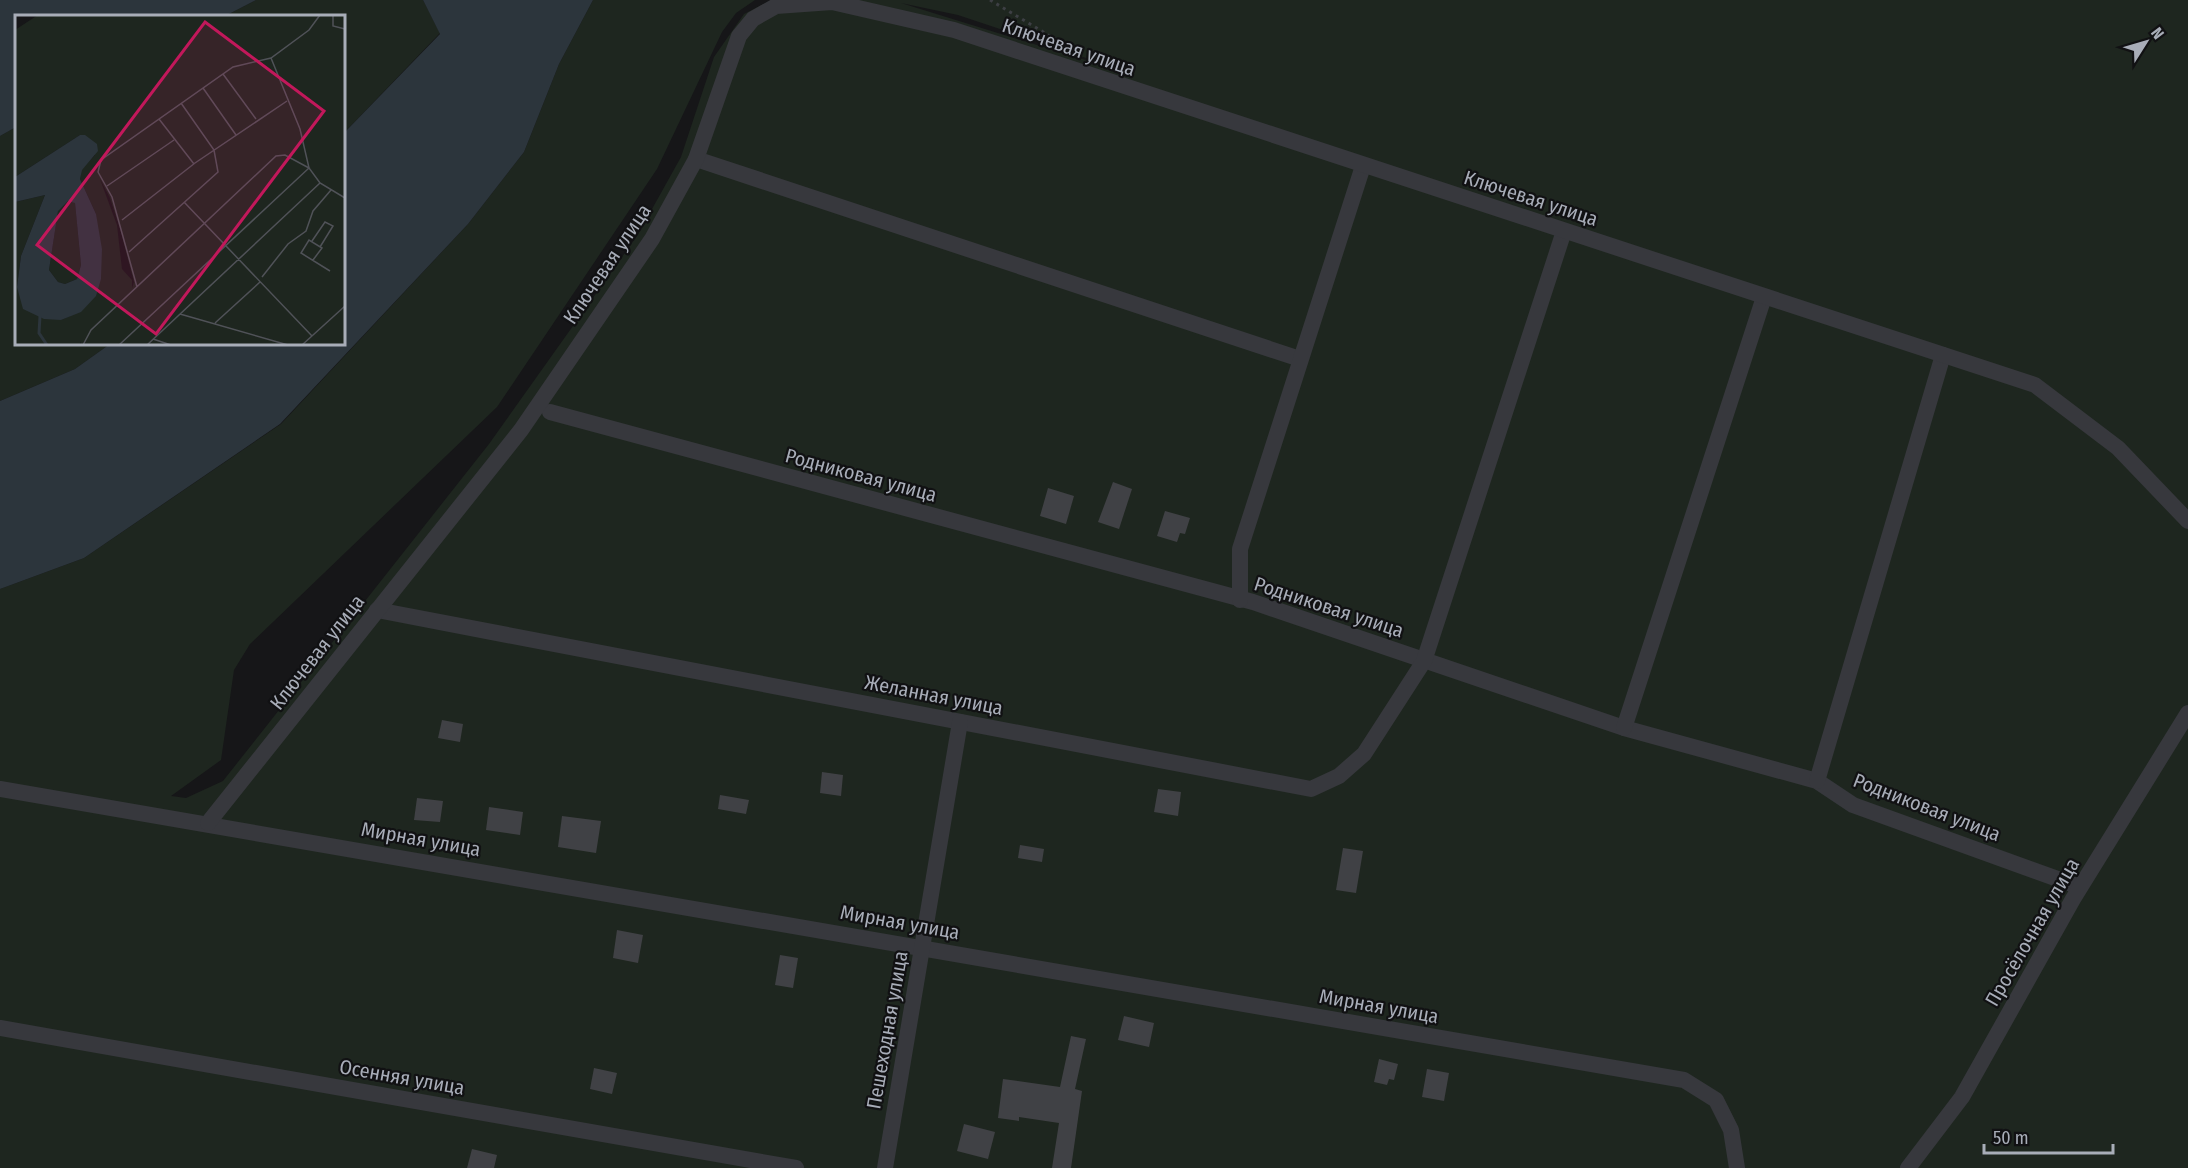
<svg xmlns="http://www.w3.org/2000/svg" width="2188" height="1168" font-family="'Fira Sans Condensed',sans-serif">
  <rect width="100%" height="100%" fill="#161618"/>
  <g fill="#1e261f" fill-rule="evenodd">
    <path d="M256,0H423L440,33L344,133V16H225Z"/>
    <path d="M593,0H755L736,13L722,32L657,169L497,407L250,644L234,670L221,760L171,796L186,798L223,781L489,444L637,236L681,157L714,57L744,14L771,0H2188V1168H0V589L84,558L281,424L468,224L524,152L559,64ZM901,3L958,15L1122,70L1121,71Z"/>
    <path d="M16,127V344H110L75,369L0,401V136Z"/>
  </g>
  <g fill="#2c353c">
    <path d="M0,0H256L225,16H16V127L0,136Z"/>
    <path d="M423,0H593L559,64L524,152L468,224L280,424L84,558L0,589V401L75,369L110,344H344V133L440,34Z"/>
  </g>
  <g fill="#404145">
    <path d="M1113,482L1132,489L1119,529L1098,522Z"/>
    <path d="M1048,488L1074,496L1066,524L1040,516Z"/>
    <path d="M1165,511L1190,518L1185,534L1180,533L1177,542L1157,536Z"/>
    <path d="M442,720L463,724L460,742L438,738Z"/>
    <path d="M822,772L843,775L841,796L820,793Z"/>
    <path d="M1158,789L1181,792L1178,816L1154,812Z"/>
    <path d="M720,795L749,800L746,814L718,809Z"/>
    <path d="M417,798L443,801L440,822L414,820Z"/>
    <path d="M489,807L523,812L520,835L486,830Z"/>
    <path d="M562,816L601,821L596,853L558,847Z"/>
    <path d="M1020,845L1044,849L1042,862L1018,858Z"/>
    <path d="M1343,848L1363,851L1356,893L1336,890Z"/>
    <path d="M617,930L643,935L638,963L613,958Z"/>
    <path d="M780,955L798,958L793,988L775,985Z"/>
    <path d="M1124,1016L1154,1023L1149,1047L1118,1040Z"/>
    <path d="M1071,1036L1086,1039L1075,1089L1082,1091L1071,1168H1052L1059,1123L1019,1117V1121L998,1118L1003,1079L1060,1087Z"/>
    <path d="M1379,1059L1398,1064L1394,1080L1389,1079L1387,1085L1374,1082Z"/>
    <path d="M594,1068L617,1073L612,1094L590,1089Z"/>
    <path d="M1427,1069L1449,1073L1444,1101L1422,1097Z"/>
    <path d="M964,1124L995,1132L988,1159L957,1151Z"/>
    <path d="M472,1149L497,1155L494,1168H467Z"/>
  </g>
  <g fill="none" stroke-linecap="round" stroke-linejoin="round">
    <path stroke="#3d3f44" stroke-width="3" stroke-dasharray="3 4.5" stroke-linecap="butt" d="M990,0L1075,51"/>
    <g stroke="#37383d" stroke-width="16">
      <path d="M696,159L1300,359"/>
      <path d="M550,412L1253,602L1624,728L1817,781L1853,805L2080,887"/>
      <path d="M1240,600V549L1363,166"/>
      <path d="M377,610L1311,789L1339,776L1364,754L1424,661L1564,231"/>
      <path d="M1624,728L1764,297"/>
      <path d="M1817,781L1943,355"/>
      <path d="M0,789L1684,1080L1716,1100L1731,1130L1737,1168"/>
      <path d="M208,823L521,430L652,239L696,159L739,36L753,19L776,6L832,2L954,30L2035,385L2118,448L2188,521"/>
      <path d="M0,1028L796,1168"/>
      <path d="M885,1168L960,722"/>
      <path d="M1908,1168L1962,1097L2073,899L2188,713"/>
    </g>
  </g>
  <g text-anchor="middle" stroke-width="4.5" stroke-linejoin="round" paint-order="stroke">
    <g font-size="20" fill="#a8adb8" stroke="#111113">
      <text transform="translate(1069 47) rotate(19)" y="7">Ключевая улица</text>
      <text transform="translate(1531 198) rotate(18)" y="7">Ключевая улица</text>
      <text transform="translate(607 264) rotate(-56)" y="7">Ключевая улица</text>
      <text transform="translate(861 475) rotate(15)" y="7">Родниковая улица</text>
      <text transform="translate(1329 607) rotate(18)" y="7">Родниковая улица</text>
      <text transform="translate(317 652) rotate(-52)" y="7">Ключевая улица</text>
      <text transform="translate(934 695) rotate(11)" y="7">Желанная улица</text>
      <text transform="translate(1927 807) rotate(21)" y="7">Родниковая улица</text>
      <text transform="translate(421 839) rotate(10)" y="7">Мирная улица</text>
      <text transform="translate(900 922) rotate(10)" y="7">Мирная улица</text>
      <text transform="translate(2032 932) rotate(-60)" y="7">Просёлочная улица</text>
      <text transform="translate(1379 1006) rotate(10)" y="7">Мирная улица</text>
      <text transform="translate(887 1030) rotate(-80)" y="7">Пешеходная улица</text>
      <text transform="translate(402 1077) rotate(10)" y="7">Осенняя улица</text>
    </g>
  </g>
  <g transform="translate(15 15)">
    <rect width="330" height="330" fill="#161618"/>
    <path d="M23,0H330V330H66V326L65,330H0V187L30,180L6,241L2,272L46,305L55,301L81,199L65,164L66,155L80,140L65,120L0,162V15ZM85,164L95,183L105,214L119,267L117,273V265L107,254L102,210ZM53,186L60,187L66,250L62,264L50,269L43,267L34,255L43,195Z" fill="#1e261f" fill-rule="evenodd"/>
    <path d="M65,120H70L82,129L83,136L67,155L65,164L81,199L87,234L86,264L81,281L66,297L46,305L29,304L8,294L2,272L6,241L30,180L0,187V162ZM53,186L60,188L66,250L62,264L50,269L43,267L34,255L43,196Z" fill="#2c353c" fill-rule="evenodd"/>
    <path fill="none" stroke="#2c353c" stroke-width="3" d="M25,301L24,318L32,330"/>
    <path fill="none" stroke="#505258" stroke-width="1.5" d="M318,0V11L330,14M256,43L285,114L294,153L305,168L330,183M208,59L241,104M188,73L221,120M144,104L179,149M92,171L159,125M169,187L297,321M107,205L180,148L272,86M297,226L310,207L318,211L305,232M114,237L203,157L199,135L166,88M298,245L307,233L294,225L286,238L315,256M247,262L273,229L291,216L298,196L316,175M122,272L97,182L83,157L86,145L218,52L256,43L294,15L305,0M165,299L273,330M200,308L245,267M138,324L156,330M68,330L76,315L261,141L270,140L294,153L104,330M132,330L305,168M287,330L330,291"/>
    <path fill="#c2185b" fill-opacity="0.15" stroke="#c2185b" stroke-width="3" d="M190,7L309,96L141,319L22,230Z"/>
    <rect width="330" height="330" fill="none" stroke="#a8adb8" stroke-width="3"/>
  </g>
  <g transform="translate(2146 42) rotate(53)" stroke="#111113" stroke-width="4.5" paint-order="stroke">
  <path d="M0-4.5L10 22L0 15L-10 22Z" fill="#a8adb8"/>
  <text y="-9" font-size="16" font-weight="bold" text-anchor="middle" fill="#a8adb8">N</text>
  </g>
  <path d="M1984 1144v9h129v-9" fill="none" stroke="#a8adb8" stroke-width="3"/>
  <text x="1993" y="1144" font-size="18" fill="#a8adb8" stroke="#111113" stroke-width="4.5" paint-order="stroke">50 m</text>
</svg>
